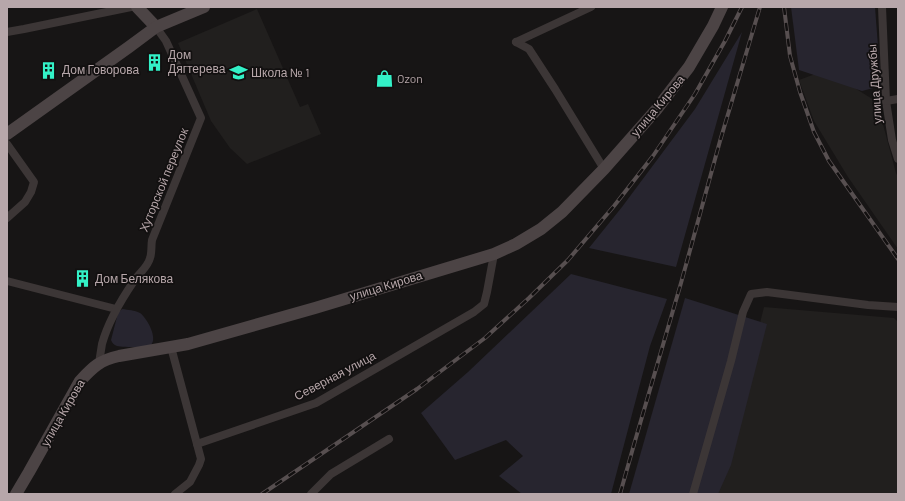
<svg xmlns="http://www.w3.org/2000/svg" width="905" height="501" font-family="Barlow,sans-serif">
  <rect width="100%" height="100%" fill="#171515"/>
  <g fill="#211f1e">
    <path d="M257,9L300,107L308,104L321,134L247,164L230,148L211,121L178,43Z"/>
    <path d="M826,70L877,102L896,173L898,177V249L848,177L814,121L799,80Z"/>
    <path d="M764,307L894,318L898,322V494H717Z"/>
  </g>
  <g fill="#27252f">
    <path d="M791,7H875L881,86L862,91L799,70Z"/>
    <path d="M742,32L676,267L589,248L622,207L695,109Z"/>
    <path d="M571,274L667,299L650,346L611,494H522L499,476L523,456L506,440L455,460L421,413L468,372Z"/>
    <path d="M685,298L767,324L731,465L718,494H629Z"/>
    <path d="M122,309C129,310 134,310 140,313C147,318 158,338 151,345C147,349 123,347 117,346C114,345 112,343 111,340L118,313Z"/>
  </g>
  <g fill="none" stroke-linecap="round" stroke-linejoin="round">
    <g stroke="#3c3636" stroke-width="8">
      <path d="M882,7L886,101L892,140L898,159"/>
      <path d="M7,32L24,29L131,7"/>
      <path d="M516,42L529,49L555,89L604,169"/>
      <path d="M516,42L591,7"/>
      <path d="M886,101L898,99"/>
      <path d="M7,144L34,182L31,192L25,202L7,218"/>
      <path d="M7,281L116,309"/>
      <path d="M171,347L197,444"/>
      <path d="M99,363C100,357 101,350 102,344C108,322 121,300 134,281C139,273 148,267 150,258C152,253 151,246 152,240L201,118L166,41L156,27"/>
      <path d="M175,494L190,482L199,465L201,459L197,444L316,403L474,312L484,304L487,292L494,254"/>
      <path d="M311,494L331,474L389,439"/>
      <path d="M693,494L731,361L743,312L751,294L767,292L868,305L898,307"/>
    </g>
    <g stroke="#4c4445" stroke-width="12">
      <path d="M137,7L156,27"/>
      <path d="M7,134L129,47L156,27L204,7"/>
      <path d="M16,494L29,472L80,381C93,367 100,360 119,356L188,344L315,308L494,254L516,244L541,229L562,212L604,169L656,110L689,67L713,26L722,7"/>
    </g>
    <defs>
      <g id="rail">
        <path d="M784,7L790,56L800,92L814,132L829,161L898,259"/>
        <path d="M262,494L417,389L485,338L529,298L568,260L614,206L653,156L695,94L725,41L742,7"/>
        <path d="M620,494L635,441L681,283L720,141L760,7"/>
      </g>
    </defs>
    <use href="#rail" stroke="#574f50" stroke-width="4"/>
    <use href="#rail" stroke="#121010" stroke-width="2.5" stroke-dasharray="8" stroke-linecap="butt"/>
  </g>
  <defs>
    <symbol id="building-bare" viewBox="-9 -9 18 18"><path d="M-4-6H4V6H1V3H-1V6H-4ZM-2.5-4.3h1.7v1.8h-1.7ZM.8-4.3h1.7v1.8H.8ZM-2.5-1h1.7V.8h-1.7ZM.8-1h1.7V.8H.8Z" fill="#33f1c7" stroke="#121010" stroke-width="2.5" paint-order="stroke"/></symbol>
    <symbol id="school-bare" viewBox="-9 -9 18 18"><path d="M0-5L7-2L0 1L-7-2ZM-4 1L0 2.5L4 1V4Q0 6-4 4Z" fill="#33f1c7" stroke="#121010" stroke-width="2.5" paint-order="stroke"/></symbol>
    <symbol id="shop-bare" viewBox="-9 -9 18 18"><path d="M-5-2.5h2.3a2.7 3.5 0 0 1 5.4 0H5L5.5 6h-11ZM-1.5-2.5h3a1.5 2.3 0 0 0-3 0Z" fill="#33f1c7" stroke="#121010" stroke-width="2.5" paint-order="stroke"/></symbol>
  </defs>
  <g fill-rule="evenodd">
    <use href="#building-bare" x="142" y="50" width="25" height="25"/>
    <use href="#building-bare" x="36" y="58" width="25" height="25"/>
    <use href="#school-bare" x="226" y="60" width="25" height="25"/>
    <use href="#shop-bare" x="372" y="66" width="25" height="25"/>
    <use href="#building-bare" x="70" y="266" width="25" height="25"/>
  </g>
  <g text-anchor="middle" stroke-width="3.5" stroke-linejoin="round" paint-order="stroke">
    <g font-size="12" fill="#b7a7aa" stroke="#121010" text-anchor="start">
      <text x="168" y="59">Дом<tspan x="168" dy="14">Дягтерева</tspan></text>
      <text x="62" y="74">Дом Говорова</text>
      <text x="251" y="77">Школа № 1</text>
      <text x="397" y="83">Ozon</text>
      <text x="95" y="283">Дом Белякова</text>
    </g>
    <g font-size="12" fill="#b7a7aa" stroke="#121010">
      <text transform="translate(875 84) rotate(-94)" y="4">улица Дружбы</text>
      <text transform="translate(658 106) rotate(-50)" y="4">улица Кирова</text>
      <text transform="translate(164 180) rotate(-68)" y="4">Хуторской переулок</text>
      <text transform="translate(386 286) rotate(-17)" y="4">улица Кирова</text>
      <text transform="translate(335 376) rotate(-28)" y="4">Северная улица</text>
      <text transform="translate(63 413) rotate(-60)" y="4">улица Кирова</text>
    </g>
  </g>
  <rect width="905" height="501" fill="none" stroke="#b7a7aa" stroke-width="16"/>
</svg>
